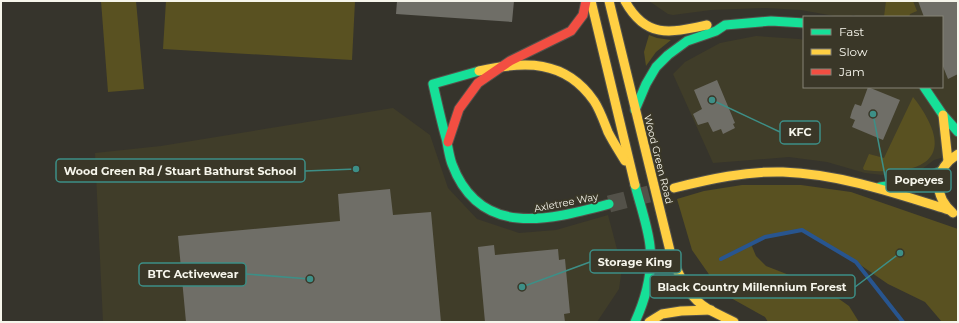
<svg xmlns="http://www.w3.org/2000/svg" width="959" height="323" font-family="Montserrat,sans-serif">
  <rect width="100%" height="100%" fill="#36342c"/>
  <g fill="#403d29">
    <path d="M649,1H958V153L934,160L910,178L865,173L827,162L789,157L713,163L673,74L685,62L720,43L756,36L799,39L804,40V87H942V17H858L853,15L850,17H840L801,10L766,8L711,10L673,15L668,14Z"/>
    <path d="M393,108L430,135L448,188L477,219L519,233L556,230L608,215L622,268L619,289L597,322H103L95,153L161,146Z"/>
  </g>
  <g fill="#595121">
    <path d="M101,1H136L144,89L108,92Z"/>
    <path d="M166,1H355L352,60L163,49Z"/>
    <path d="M886,1H913L917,11L910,14L909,17H884Z"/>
    <path d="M649,35L657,38L671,40L656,52L646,66L644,52Z"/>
    <path d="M913,97C919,104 924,112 928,120C954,171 899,174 864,170L863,168L869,154L884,158Z"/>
    <path d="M742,185H801L851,192L958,229V322H942L925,302L888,284L856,262L802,230L765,237L751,244L756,256L766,266L825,289L849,306L859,322H768L765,317L722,293L692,250L677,199L704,191Z"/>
  </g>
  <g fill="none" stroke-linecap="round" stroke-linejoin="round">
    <path stroke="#28558f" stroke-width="4" d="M721,259L765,237L802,230L856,262L903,322"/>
  </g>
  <g fill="#6f6e67">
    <path d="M397,1H514L512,22L396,14Z"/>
    <path d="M918,1H958V74L948,79L942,64V17H924Z"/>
    <path d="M717,80L735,123L733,124L735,128L723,134L721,129L713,132L708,122L698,125L693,114L702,109L694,90Z"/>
    <path d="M868,87L900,100L883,140L852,127L855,120L850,118L852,111L855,104L861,106Z"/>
    <path d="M390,189L393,215L431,212L441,322H186L178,236L340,221L338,194Z"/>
    <path d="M494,245L495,255L558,249L559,260L565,259L570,313L564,314L565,322H485L478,247Z"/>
  </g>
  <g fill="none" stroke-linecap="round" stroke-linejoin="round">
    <path stroke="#535149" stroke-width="17" stroke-dasharray="17 8" stroke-linecap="butt" d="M609,204L649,194"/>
    <defs>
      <g id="fast">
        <path d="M479,71L433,84C437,102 441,120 446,138C448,146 449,156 452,164C480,239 549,220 609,204"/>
        <path d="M924,87L943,115L958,132"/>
        <path d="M635,110L646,84L656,67L668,55L687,41L716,31L725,25L771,21L804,23"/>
        <path d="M880,187L919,181L941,171"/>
        <path d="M635,322C646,298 653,273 650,246C648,227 640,204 635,185"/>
      </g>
      <g id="slow">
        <path d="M591,1L635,185"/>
        <path d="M609,1L672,259C681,279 689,298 708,309C717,314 726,318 734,322"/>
        <path d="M625,1C646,39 670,33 707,25"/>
        <path d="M479,71C524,61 565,59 594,101C600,110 604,122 608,132C613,142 619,151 625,161"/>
        <path d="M943,115L948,161"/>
        <path d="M674,188C710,179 746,171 783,172C840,174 895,193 949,210"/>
        <path d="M953,213C932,194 934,169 958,154"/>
        <path d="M649,322L662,314L681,311L711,310"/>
      </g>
      <path id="jam" d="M448,142L459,109L478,83L510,61L571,31L583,15L586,1"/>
    </defs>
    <use href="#fast" stroke="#54524b" stroke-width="11"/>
    <use href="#slow" stroke="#54524b" stroke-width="11"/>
    <use href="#jam" stroke="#54524b" stroke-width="11"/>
    <use href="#fast" stroke="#16e098" stroke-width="9"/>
    <use href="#slow" stroke="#ffcf43" stroke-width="9"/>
    <use href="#jam" stroke="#f24e42" stroke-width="9"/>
  </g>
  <g text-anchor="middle" stroke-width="4" stroke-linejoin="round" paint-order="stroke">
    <g font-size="10" fill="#f6f5eb" stroke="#3a3728">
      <text transform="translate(659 159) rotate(76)" y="4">Wood Green Road</text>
      <text transform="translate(566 202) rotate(-11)" y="4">Axletree Way</text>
    </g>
  </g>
  <path fill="none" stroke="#3d8f87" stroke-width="1.5" d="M712 100L780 132M356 169L305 171M873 114L886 181M522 287L590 262M310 279L246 274M900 253L855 287"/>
  <g fill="#3d8f87" stroke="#3a3728" stroke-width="1.5">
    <circle cx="712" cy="100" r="4"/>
    <circle cx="356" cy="169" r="4"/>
    <circle cx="873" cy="114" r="4"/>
    <circle cx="522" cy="287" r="4"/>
    <circle cx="310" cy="279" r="4"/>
    <circle cx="900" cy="253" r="4"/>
  </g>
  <g fill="#3a3728" stroke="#3d8f87" stroke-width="1.5">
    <rect x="780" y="121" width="40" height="23" rx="4"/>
    <rect x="56" y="159" width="249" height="23" rx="4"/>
    <rect x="886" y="169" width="65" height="23" rx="4"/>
    <rect x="590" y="250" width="91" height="23" rx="4"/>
    <rect x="139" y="263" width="107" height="23" rx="4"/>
    <rect x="650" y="275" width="205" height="23" rx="4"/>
  </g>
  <g font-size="11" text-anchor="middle" font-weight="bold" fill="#f6f5eb">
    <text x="800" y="136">KFC</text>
    <text x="180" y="175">Wood Green Rd / Stuart Bathurst School</text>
    <text x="919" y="184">Popeyes</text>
    <text x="635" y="266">Storage King</text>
    <text x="193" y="278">BTC Activewear</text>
    <text x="752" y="291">Black Country Millennium Forest</text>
  </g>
  <rect width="959" height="323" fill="none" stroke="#f6f5eb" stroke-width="4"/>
  <rect x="803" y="16" width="140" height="72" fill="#3a3728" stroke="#858376"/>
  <rect x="811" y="29" width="20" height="6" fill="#16e098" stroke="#858376"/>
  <text x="839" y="36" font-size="12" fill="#f6f5eb">Fast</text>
  <rect x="811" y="49" width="20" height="6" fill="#ffcf43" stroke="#858376"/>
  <text x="839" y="56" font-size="12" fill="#f6f5eb">Slow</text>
  <rect x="811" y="69" width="20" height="6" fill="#f24e42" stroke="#858376"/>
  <text x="839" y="76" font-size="12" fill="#f6f5eb">Jam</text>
</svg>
